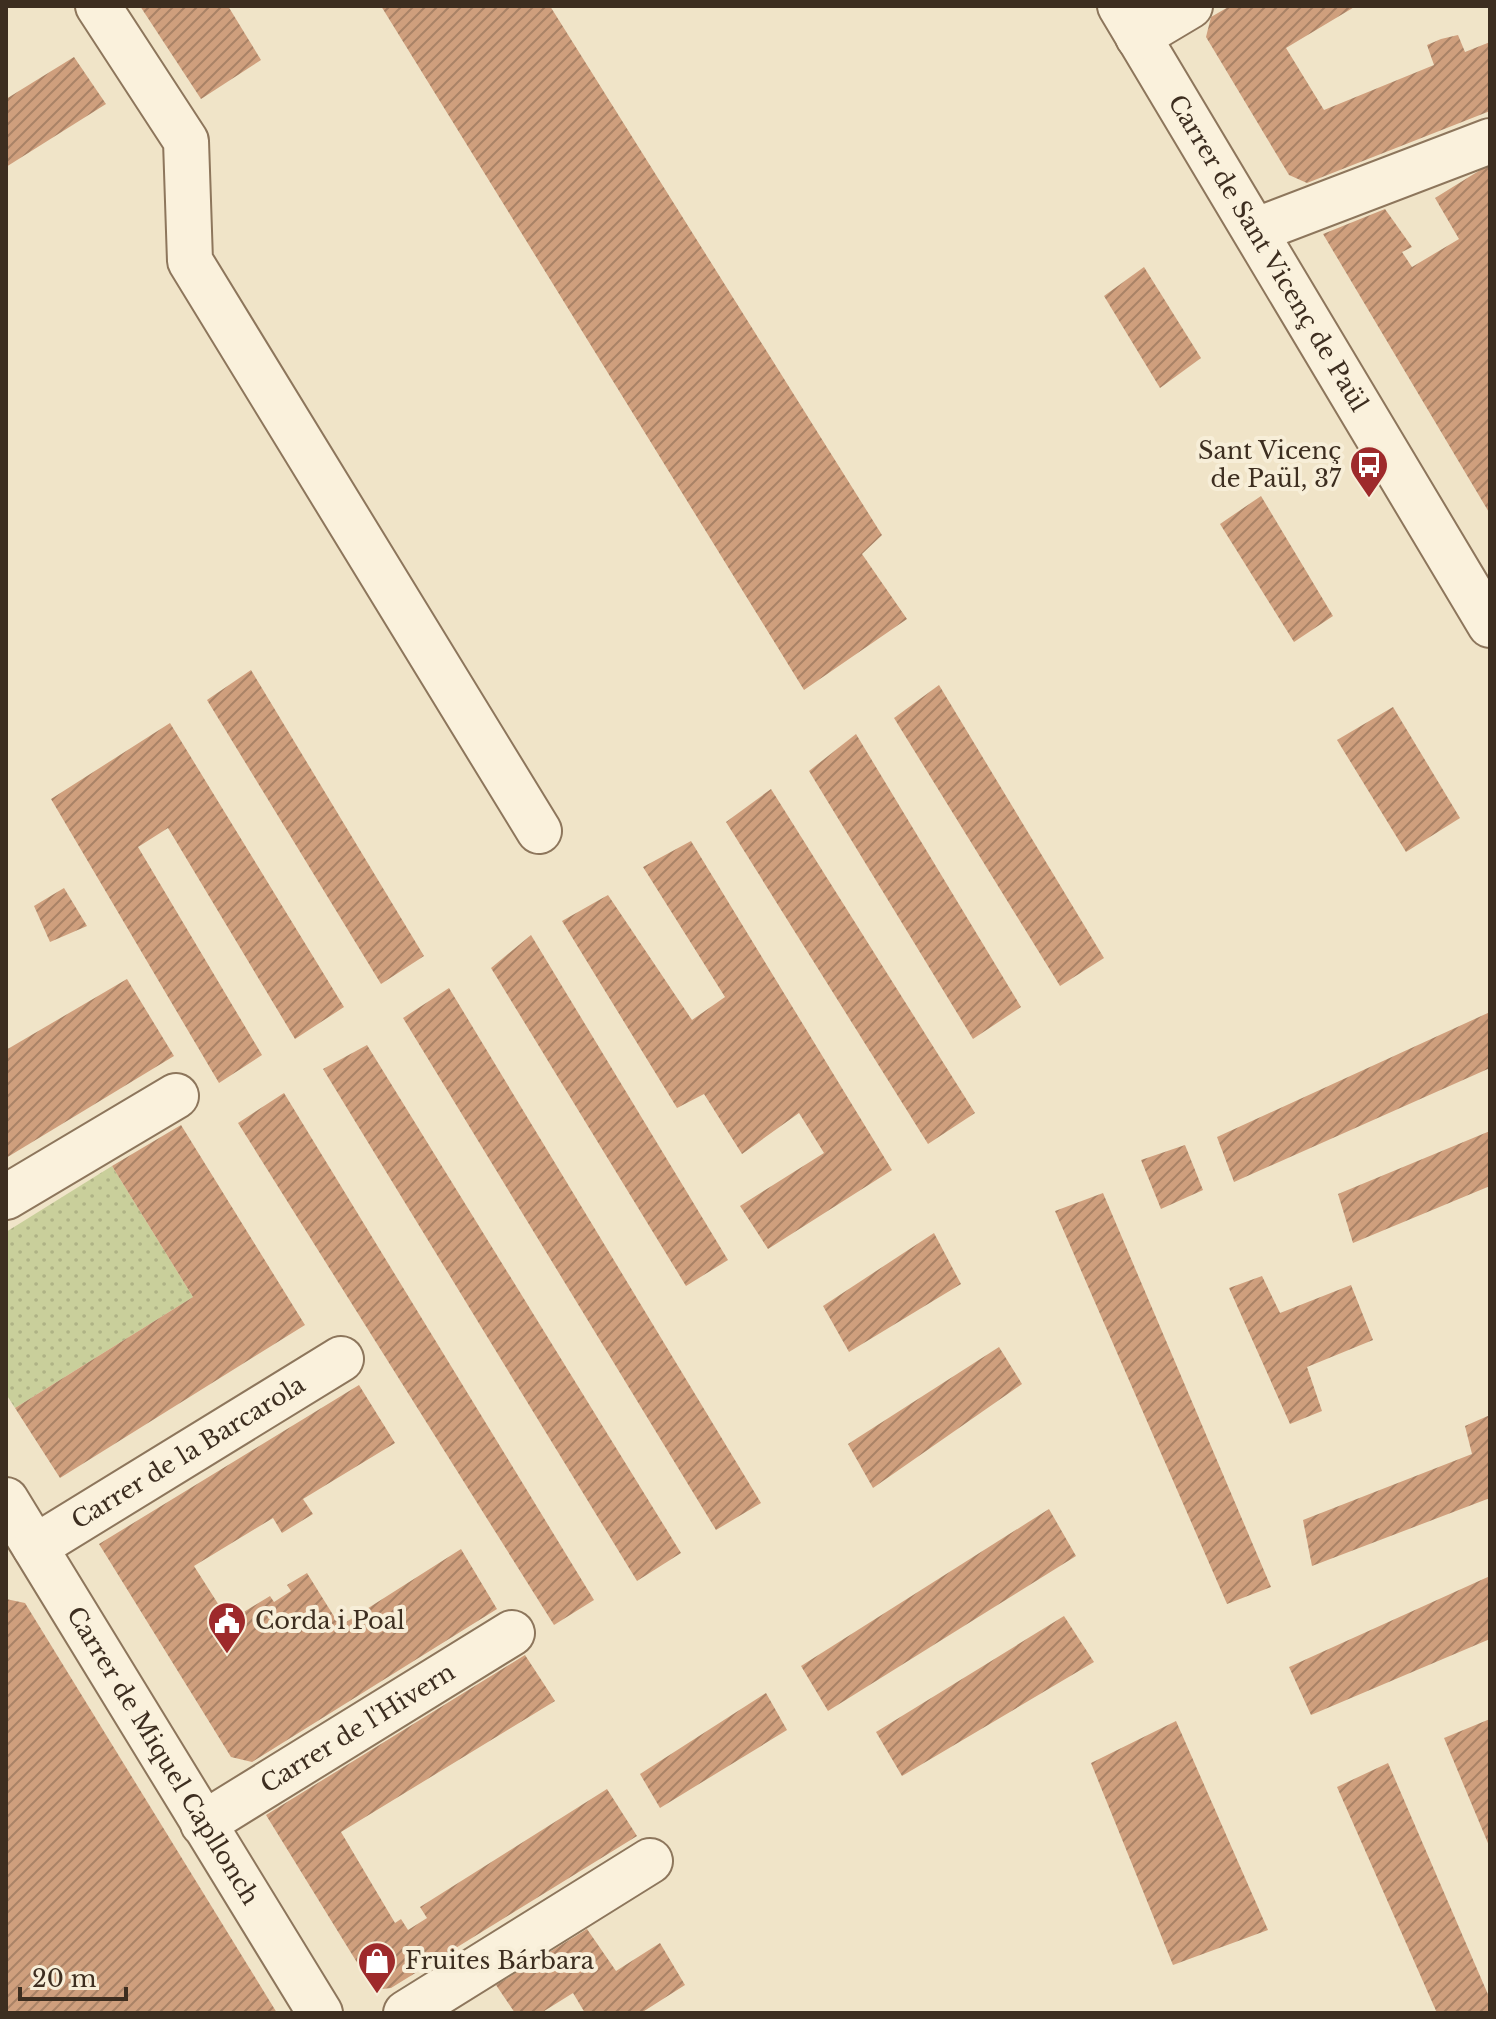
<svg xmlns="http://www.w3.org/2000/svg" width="1496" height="2019" font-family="'Libre Baskerville',serif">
  <defs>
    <pattern id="park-dots" width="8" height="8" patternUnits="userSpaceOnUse" patternTransform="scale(2)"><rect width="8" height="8" fill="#c9cf9b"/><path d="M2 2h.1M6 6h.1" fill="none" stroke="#aeb285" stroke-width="1.8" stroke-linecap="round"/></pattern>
    <pattern id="building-hatch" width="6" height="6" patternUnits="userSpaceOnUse" patternTransform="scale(2)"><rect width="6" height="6" fill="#cf9f7d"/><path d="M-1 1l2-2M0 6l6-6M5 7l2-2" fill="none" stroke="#a98266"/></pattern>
  </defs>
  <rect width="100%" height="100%" fill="#f0e4c8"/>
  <path fill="url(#park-dots)" d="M112,1166L193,1297L15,1408L6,1394V1232Z"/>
  <g fill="url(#building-hatch)">
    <path d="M140,6H228L261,60L201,99Z"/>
    <path d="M381,6H550L882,535L862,554L907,619L804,690Z"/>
    <path d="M1230,6H1356L1286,48L1324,110L1434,65L1427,45L1441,39L1458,35L1465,52L1490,42V111L1307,183L1289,175L1206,37L1211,17Z"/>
    <path d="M74,57L106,104L6,167V99Z"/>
    <path d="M1490,164L1488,254L1490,514L1323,234L1385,209L1412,247L1402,252L1412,267L1459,239L1435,198Z"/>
    <path d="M1144,267L1201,358L1160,388L1104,296Z"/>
    <path d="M1261,496L1333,616L1294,642L1220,524Z"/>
    <path d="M251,670L424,956L381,984L207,700Z"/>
    <path d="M939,685L1104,958L1060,986L894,718Z"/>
    <path d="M1393,707L1460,818L1406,852L1337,740Z"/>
    <path d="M170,723L344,1007L295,1039L168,828L138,847L262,1055L219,1083L51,799Z"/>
    <path d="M856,734L1021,1007L973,1039L809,771Z"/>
    <path d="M771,789L975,1113L928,1144L726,822Z"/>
    <path d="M691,841L892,1170L768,1249L740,1206L824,1153L799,1113L742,1154L704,1094L677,1108L562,921L608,895L692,1020L725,997L643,867Z"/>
    <path d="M64,888L87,926L50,942L34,906Z"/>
    <path d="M531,935L728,1260L686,1286L491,968Z"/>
    <path d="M127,979L174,1056L6,1158V1050Z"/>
    <path d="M449,988L761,1503L716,1530L403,1018Z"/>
    <path d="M1490,1012V1068L1234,1182L1217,1137Z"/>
    <path d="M367,1045L681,1553L637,1581L323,1069Z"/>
    <path d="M284,1093L594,1600L554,1625L238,1123Z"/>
    <path d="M181,1125L305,1325L60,1478L15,1408L193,1297L112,1166Z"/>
    <path d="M1490,1131V1186L1353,1243L1338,1194Z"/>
    <path d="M1185,1145L1203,1190L1161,1209L1141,1160Z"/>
    <path d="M1103,1193L1271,1587L1227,1604L1055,1211Z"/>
    <path d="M934,1233L961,1284L849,1352L823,1306Z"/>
    <path d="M1262,1276L1280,1313L1351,1285L1373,1340L1307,1367L1322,1411L1290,1424L1229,1288Z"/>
    <path d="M999,1347L1022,1384L873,1488L848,1444Z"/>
    <path d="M359,1385L395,1443L303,1499L313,1514L282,1533L273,1518L194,1566L229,1621L270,1596L274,1602L291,1591L287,1585L307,1573L340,1626L461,1549L497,1609L252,1762L231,1757L99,1544Z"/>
    <path d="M1490,1415V1498L1312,1566L1303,1520L1472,1454L1465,1426Z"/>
    <path d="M1049,1509L1076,1556L828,1711L801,1666Z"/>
    <path d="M1490,1576V1639L1311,1715L1289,1667Z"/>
    <path d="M6,1599L25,1603L277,2013H6Z"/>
    <path d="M1064,1616L1094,1662L902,1776L876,1732Z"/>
    <path d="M525,1655L555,1701L341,1832L395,1923L401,1919L408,1930L427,1918L420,1907L607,1789L637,1836L391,1988L374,1990L266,1815Z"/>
    <path d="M766,1693L787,1730L660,1808L640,1774Z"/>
    <path d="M1490,1719V1848L1444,1738Z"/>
    <path d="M1176,1721L1268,1930L1173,1965L1091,1763Z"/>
    <path d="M1388,1763L1490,1999V2013H1437L1337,1787Z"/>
    <path d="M587,1929L616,1971L660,1943L685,1985L641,2013H585L573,1993L541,2013H515L496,1985Z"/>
  </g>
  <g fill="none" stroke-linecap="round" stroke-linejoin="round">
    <defs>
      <g id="minor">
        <path d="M98,6L186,141L190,261L539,831"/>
        <path id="s1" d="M1120,6L1490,625"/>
        <path d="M1138,37L1190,6"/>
        <path d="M1257,230L1490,141"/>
        <path d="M6,1197L176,1096"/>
        <path id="s2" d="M6,1500L320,2013"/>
        <path id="s3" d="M35,1547L341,1359"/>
        <path id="s4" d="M203,1824L512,1633"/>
        <path d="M406,2013L650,1861"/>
      </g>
    </defs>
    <use href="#minor" stroke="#8d765c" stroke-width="48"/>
    <use href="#minor" stroke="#faf1dc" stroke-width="44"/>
  </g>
  <defs>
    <symbol id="bus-pin" viewBox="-11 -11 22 30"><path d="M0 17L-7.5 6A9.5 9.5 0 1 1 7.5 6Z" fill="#9e2a2b" stroke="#f7eed8"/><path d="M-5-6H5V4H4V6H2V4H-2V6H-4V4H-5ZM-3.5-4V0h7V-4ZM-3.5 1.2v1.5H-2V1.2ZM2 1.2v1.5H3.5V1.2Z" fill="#fff"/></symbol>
    <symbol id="civic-pin" viewBox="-11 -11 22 30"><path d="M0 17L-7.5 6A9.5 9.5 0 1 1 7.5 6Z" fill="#9e2a2b" stroke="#f7eed8"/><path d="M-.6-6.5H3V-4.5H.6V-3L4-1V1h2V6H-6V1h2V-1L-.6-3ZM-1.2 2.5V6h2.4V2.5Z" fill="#fff"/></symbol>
    <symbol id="shop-pin" viewBox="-11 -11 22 30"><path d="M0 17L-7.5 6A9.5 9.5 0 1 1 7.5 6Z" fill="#9e2a2b" stroke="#f7eed8"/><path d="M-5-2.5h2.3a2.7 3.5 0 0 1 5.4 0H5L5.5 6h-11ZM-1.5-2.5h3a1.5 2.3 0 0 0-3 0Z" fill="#fff"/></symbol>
  </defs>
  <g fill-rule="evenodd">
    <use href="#bus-pin" x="1347" y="443" width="44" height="60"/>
    <use href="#civic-pin" x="205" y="1599" width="44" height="60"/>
    <use href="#shop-pin" x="355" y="1939" width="44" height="60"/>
  </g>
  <g text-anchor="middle" stroke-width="8" stroke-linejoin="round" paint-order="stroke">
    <g font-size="24" fill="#3d2e20" stroke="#f7eed8">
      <text dy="8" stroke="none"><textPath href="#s1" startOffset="288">Carrer de Sant Vicenç de Paül</textPath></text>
      <text dy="8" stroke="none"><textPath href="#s3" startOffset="180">Carrer de la Barcarola</textPath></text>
      <text dy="8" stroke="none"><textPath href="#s4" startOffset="182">Carrer de l'Hivern</textPath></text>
      <text dy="8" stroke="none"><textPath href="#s2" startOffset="300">Carrer de Miquel Capllonch</textPath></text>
    </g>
    <g font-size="24" fill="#3d2e20" stroke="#f7eed8" text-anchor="start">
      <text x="1341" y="459" text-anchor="end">Sant Vicenç<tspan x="1341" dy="28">de Paül, 37</tspan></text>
      <text x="255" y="1629">Corda i Poal</text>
      <text x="405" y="1969">Fruites Bárbara</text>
    </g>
  </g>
  <rect width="1496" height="2019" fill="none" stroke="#3d2e20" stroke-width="16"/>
  <path d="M20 1987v12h106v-12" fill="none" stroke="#3d2e20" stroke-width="4"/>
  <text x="32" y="1987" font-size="24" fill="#3d2e20" stroke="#f7eed8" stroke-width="6" paint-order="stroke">20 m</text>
</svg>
